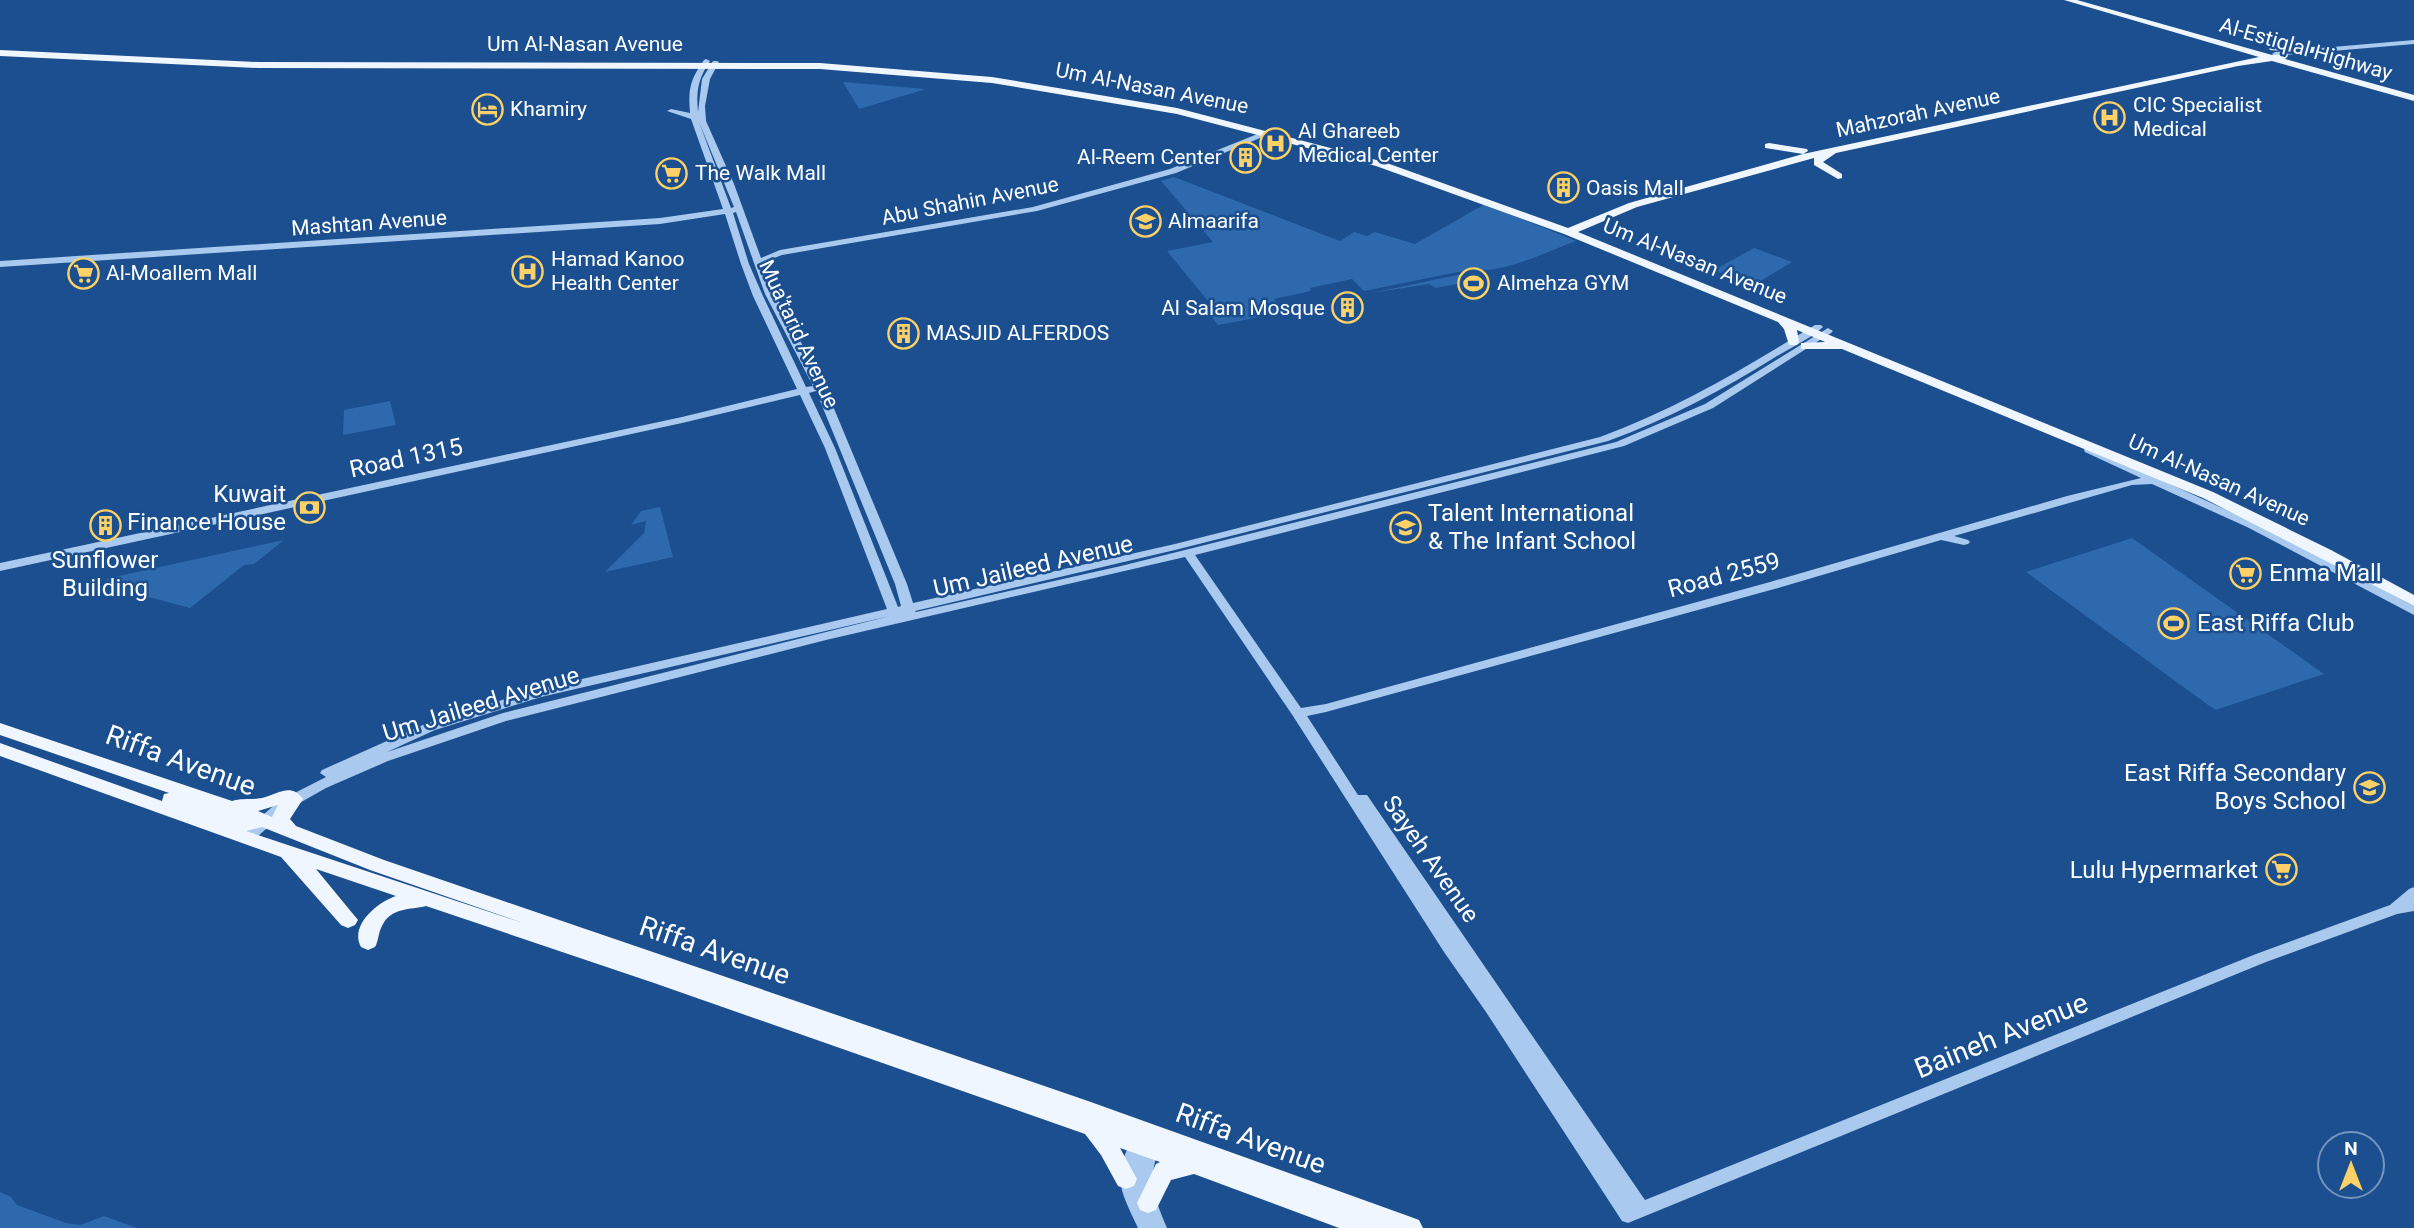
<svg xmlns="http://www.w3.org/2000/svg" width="2414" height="1228" font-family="Roboto,sans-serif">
  <rect width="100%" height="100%" fill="#1b4f8f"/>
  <g fill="#2e69ad">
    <path d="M843,82L926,89L859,109Z"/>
    <path d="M1174,177L1340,241L1354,232L1367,236L1375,232L1415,244L1485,204L1576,241C1548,251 1502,275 1473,269L1364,291L1352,279L1310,288L1311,291L1274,299L1286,312L1218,325L1204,308L1212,306L1167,251L1213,242L1161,181Z"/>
    <path d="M1754,248L1792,262L1752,286L1714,270Z"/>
    <path d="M1462,274H1467L1478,284L1472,285L1468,282L1436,288L1429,284L1371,293Z"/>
    <path d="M390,401L396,425L343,435L344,410Z"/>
    <path d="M660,507L673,557L605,572L644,533L646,521L631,525L641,511Z"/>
    <path d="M2132,538L2324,674L2215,710L2026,572Z"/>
    <path d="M284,540L254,564L244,565L190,608L104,585L107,579L114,577Z"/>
    <path d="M0,1192L11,1197L17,1205L66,1223L80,1225L104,1216L137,1228H0Z"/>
  </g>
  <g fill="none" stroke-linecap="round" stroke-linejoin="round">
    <g fill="#a9c9ee" fill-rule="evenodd">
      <path d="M2414,40V44L2275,56L2272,54L2275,52Z"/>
      <path d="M706,59L710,61C698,79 696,91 698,112L702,79L713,61H717L719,62L710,79L705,106L706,121L734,184L761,258L780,250L1033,207L1170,169L1270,129L1277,131L1176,173L1037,211L782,255L769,260L770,269L766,271L775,294L825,387L907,584L913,603L1175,544L1600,437C1677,409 1745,368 1815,325H1821L1823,327C1810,339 1792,347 1777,356C1723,390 1668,419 1608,441L1175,550L915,611L916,612L1121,566L1616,442L1705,404L1828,328L1833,331L1831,333L1713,408L1624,446L1195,555L1301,708L1326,704L1770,582L2067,496L2141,478L2085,452L2084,450L2085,448L2089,447L2255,523L2414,606V615L2247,527L2152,484L2132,485L1954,536L1968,540L1970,542L1968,544L1964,545L1941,540L1778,588L1326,712L1307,716L1358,795H1367L1645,1200L2256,954L2390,905L2409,889L2414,887V911L2397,914L2266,962L1628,1223L1622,1221L1486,1012L1444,952L1293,716L1185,557L826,640L506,721L388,761L326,788L289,809L251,842L246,843L241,842L239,838L241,834L279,801L326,777L320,773L322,770L425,724L534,690L887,609L825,448L800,395L682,423L0,571V563L682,417L797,389L753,296L741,264L725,214L660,224L0,267V261L660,218L723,209L691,119L667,111L671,109L690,113C688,89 690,80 704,60ZM699,122L734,207L731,208ZM736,212L765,294L813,386L806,387L763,296L749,264L733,213ZM816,391L895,584L901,606L898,607L835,448L809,393ZM890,616L503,713L387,752L435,730L541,697Z"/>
      <path d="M1141,1130L1147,1133L1149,1137L1153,1135L1159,1138L1162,1143C1146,1177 1153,1195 1167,1228H1138C1118,1185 1112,1177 1135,1133Z"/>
    </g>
    <g fill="#f0f6ff" fill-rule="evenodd">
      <path d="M2064,0H2077L2272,55L2287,54L2288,56L2285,59L2414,95V101L2272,61L2238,66L1836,153L1823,162L1842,174V178L1838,179L1814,165V158L1637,207L1578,232L2213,492L2331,550L2414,595V606L2203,498L1842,349H1801V343L1825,342L1797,330L1799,342L1797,345H1789L1784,329L1778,322L1564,234L1376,166L1177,114L992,83L820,69L258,68L0,56V50L258,62L820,63L992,77L1177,108L1384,162L1568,228L1629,203L1803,154L1765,148V144L1769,143L1807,149L1808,151L1803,154L2259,57Z"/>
      <path d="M2273,45L2316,47L2320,50L2316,53L2270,50L2269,48Z"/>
      <path d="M0,723L232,801C241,798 252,800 262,798C278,794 291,782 303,799L290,819L296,826L384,860L1088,1101L1411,1217L1419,1220L1423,1228H1339L1194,1174L1171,1180L1156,1210L1148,1213L1140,1210L1137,1203L1156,1164L1160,1162L1120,1148L1137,1179L1134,1186L1126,1189L1118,1186L1101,1155L1085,1134L654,983L426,906C410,910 391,907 382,926C378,933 379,940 375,947L368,950L361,947C349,925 378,902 396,896L316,869L358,920L355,925L348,928L341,925L281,857L0,756V743L162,801L164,794L169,793L0,735ZM278,805L272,817L258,811ZM262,827L370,870L523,923L246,831Z"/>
    </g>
  </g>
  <defs>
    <symbol id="hotel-ring" viewBox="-11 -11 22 22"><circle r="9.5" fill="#1b4f8f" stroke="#ffd166" stroke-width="1.5"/><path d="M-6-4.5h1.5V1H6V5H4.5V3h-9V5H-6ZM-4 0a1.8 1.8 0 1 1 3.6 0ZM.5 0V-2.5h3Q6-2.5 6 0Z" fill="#ffd166"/></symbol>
    <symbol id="hospital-ring" viewBox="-11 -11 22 22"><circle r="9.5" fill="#1b4f8f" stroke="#ffd166" stroke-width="1.5"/><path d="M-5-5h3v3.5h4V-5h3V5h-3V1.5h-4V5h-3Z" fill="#ffd166"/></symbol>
    <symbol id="building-ring" viewBox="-11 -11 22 22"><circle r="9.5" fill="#1b4f8f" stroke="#ffd166" stroke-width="1.5"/><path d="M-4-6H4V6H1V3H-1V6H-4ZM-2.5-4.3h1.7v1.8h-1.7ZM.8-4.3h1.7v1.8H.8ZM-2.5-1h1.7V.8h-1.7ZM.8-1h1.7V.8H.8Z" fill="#ffd166"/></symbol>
    <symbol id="supermarket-ring" viewBox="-11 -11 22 22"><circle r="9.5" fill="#1b4f8f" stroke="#ffd166" stroke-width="1.5"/><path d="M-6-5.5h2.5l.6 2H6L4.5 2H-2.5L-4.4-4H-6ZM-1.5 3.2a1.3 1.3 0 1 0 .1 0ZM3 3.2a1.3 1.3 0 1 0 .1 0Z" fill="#ffd166"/></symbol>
    <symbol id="university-ring" viewBox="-11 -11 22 22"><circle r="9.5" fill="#1b4f8f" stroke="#ffd166" stroke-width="1.5"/><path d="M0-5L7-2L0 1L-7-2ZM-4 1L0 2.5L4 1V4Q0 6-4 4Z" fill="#ffd166"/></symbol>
    <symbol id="stadium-ring" viewBox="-11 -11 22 22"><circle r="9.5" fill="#1b4f8f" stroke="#ffd166" stroke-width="1.5"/><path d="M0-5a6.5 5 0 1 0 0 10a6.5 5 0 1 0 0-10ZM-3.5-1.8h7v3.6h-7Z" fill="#ffd166"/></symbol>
    <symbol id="bank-ring" viewBox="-11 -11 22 22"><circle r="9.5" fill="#1b4f8f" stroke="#ffd166" stroke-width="1.5"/><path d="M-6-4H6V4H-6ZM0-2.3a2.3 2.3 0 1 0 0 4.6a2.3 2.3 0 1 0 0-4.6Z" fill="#ffd166"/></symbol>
    <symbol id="school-ring" viewBox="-11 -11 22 22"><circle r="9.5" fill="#1b4f8f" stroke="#ffd166" stroke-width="1.5"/><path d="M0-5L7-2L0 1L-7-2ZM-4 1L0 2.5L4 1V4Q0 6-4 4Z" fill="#ffd166"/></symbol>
  </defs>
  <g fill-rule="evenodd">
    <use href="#hotel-ring" x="470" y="92" width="35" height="35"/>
    <use href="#hospital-ring" x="2092" y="100" width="35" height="35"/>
    <use href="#hospital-ring" x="1258" y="126" width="35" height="35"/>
    <use href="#building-ring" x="1228" y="140" width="35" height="35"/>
    <use href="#supermarket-ring" x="654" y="156" width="35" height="35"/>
    <use href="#building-ring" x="1546" y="170" width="35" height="35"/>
    <use href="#university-ring" x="1128" y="204" width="35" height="35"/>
    <use href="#hospital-ring" x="510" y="254" width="35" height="35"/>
    <use href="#supermarket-ring" x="66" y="256" width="35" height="35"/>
    <use href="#stadium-ring" x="1456" y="266" width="35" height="35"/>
    <use href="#building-ring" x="1330" y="290" width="35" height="35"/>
    <use href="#building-ring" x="886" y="316" width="35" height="35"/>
    <use href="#bank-ring" x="292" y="490" width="35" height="35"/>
    <use href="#building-ring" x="88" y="508" width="35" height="35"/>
    <use href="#school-ring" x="1388" y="510" width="35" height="35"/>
    <use href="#supermarket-ring" x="2228" y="556" width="35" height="35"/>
    <use href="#stadium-ring" x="2156" y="606" width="35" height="35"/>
    <use href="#school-ring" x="2352" y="770" width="35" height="35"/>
    <use href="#supermarket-ring" x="2264" y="852" width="35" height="35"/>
  </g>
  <g text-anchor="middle" stroke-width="5" stroke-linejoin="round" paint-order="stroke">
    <g font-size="21" fill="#fff" stroke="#1b4f8f">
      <text x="585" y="51">Um Al-Nasan Avenue</text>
      <text transform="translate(2306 49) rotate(16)" y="7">Al-Estiqlal Highway</text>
      <text transform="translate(1152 88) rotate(11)" y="7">Um Al-Nasan Avenue</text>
      <text transform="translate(1918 113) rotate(-12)" y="7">Mahzorah Avenue</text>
      <text transform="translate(970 201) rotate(-11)" y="7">Abu Shahin Avenue</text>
      <text transform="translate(369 223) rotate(-4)" y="7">Mashtan Avenue</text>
      <text transform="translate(1695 261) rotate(22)" y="7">Um Al-Nasan Avenue</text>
      <text transform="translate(799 334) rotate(65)" y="7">Mua'tarid Avenue</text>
      <text transform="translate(2219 480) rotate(24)" y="7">Um Al-Nasan Avenue</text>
    </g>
    <g font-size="21" fill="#fff" stroke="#1b4f8f" text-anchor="start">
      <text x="2133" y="112">CIC Specialist<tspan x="2133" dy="24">Medical</tspan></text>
      <text x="510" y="116">Khamiry</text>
      <text x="1298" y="138">Al Ghareeb<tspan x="1298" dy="24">Medical Center</tspan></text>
      <text x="1222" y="164" text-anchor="end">Al-Reem Center</text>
      <text x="695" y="180">The Walk Mall</text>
      <text x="1586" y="195">Oasis Mall</text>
      <text x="1168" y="228">Almaarifa</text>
      <text x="551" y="266">Hamad Kanoo<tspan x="551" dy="24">Health Center</tspan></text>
      <text x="106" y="280">Al-Moallem Mall</text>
      <text x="1497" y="290">Almehza GYM</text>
      <text x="1325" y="315" text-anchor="end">Al Salam Mosque</text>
      <text x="926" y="340">MASJID ALFERDOS</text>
    </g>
    <g font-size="24" fill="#fff" stroke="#1b4f8f">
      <text transform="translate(406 458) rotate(-12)" y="8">Road 1315</text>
      <text transform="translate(1033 566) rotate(-13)" y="8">Um Jaileed Avenue</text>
      <text transform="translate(1724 575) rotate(-15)" y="8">Road 2559</text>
      <text transform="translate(481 704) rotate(-17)" y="8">Um Jaileed Avenue</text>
      <text transform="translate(1431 859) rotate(55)" y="8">Sayeh Avenue</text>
    </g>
    <g font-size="24" fill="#fff" stroke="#1b4f8f" text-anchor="end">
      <text x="286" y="502">Kuwait<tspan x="286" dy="28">Finance House</tspan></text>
      <text x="1428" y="521" text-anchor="start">Talent International<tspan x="1428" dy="28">&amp; The Infant School</tspan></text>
      <text x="105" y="568" text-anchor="middle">Sunflower<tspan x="105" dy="28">Building</tspan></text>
      <text x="2269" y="581" text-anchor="start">Enma Mall</text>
      <text x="2197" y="631" text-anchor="start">East Riffa Club</text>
      <text x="2346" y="781">East Riffa Secondary<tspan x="2346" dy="28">Boys School</tspan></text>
      <text x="2258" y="878">Lulu Hypermarket</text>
    </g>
    <g font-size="28" fill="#fff" stroke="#1b4f8f">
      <text transform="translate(181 760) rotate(20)" y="10">Riffa Avenue</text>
      <text transform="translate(715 950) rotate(19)" y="10">Riffa Avenue</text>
      <text transform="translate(2001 1035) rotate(-22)" y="10">Baineh Avenue</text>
      <text transform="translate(1251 1138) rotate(20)" y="10">Riffa Avenue</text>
    </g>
  </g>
  <g transform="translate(2351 1165)"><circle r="33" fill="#1b4f8f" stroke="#7695bc" stroke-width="2"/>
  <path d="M0-5L12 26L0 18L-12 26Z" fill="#ffd166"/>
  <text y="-10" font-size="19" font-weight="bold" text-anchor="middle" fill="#ffffff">N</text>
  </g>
</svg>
